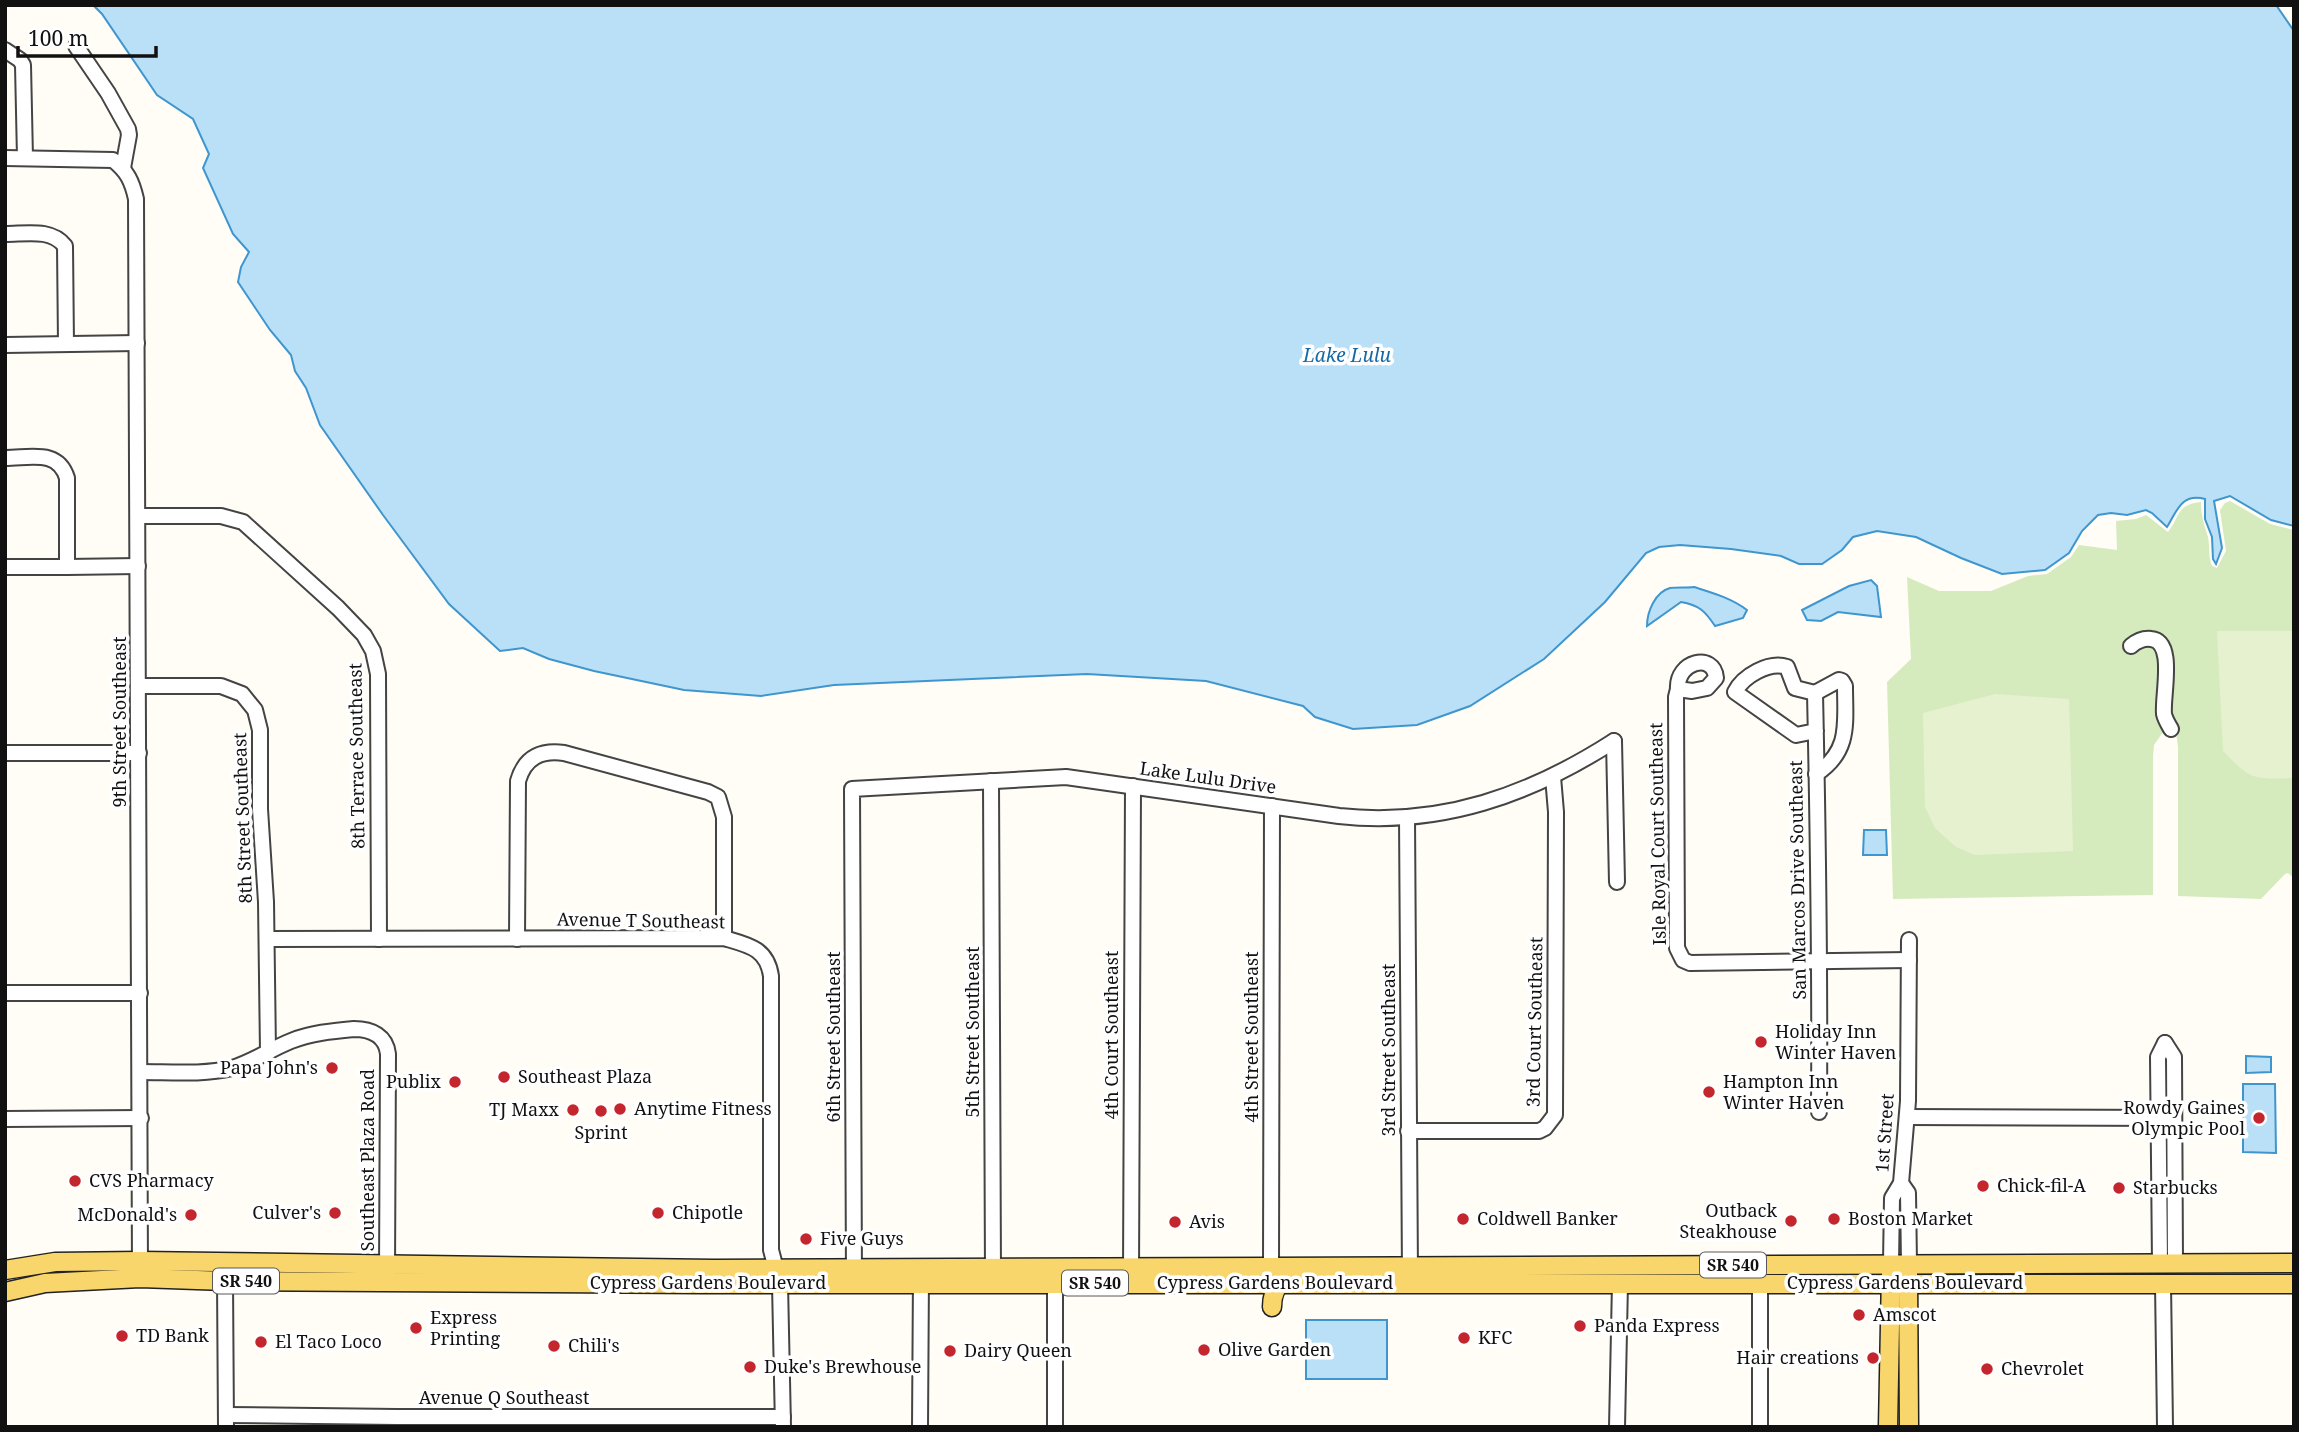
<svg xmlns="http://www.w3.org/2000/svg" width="2299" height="1432" font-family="'Noto Serif',serif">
  <rect width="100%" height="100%" fill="#fffdf5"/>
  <path fill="#d5ebbd" d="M2230,501L2270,524L2294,530V878L2288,873L2285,874L2261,899L2178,896V747L2176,732L2169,715V648L2133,638L2124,645L2130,653C2139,646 2148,643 2159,648L2165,729L2154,745L2153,756V895L1893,899L1887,682L1911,659L1907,577L1939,591H1991L2028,576L2047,574L2071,557L2079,545L2117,550L2116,521L2136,519L2146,515L2168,532C2181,515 2176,505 2201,502C2201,516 2204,524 2208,537C2210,547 2208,557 2212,566L2217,568L2226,551L2220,510L2225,503Z"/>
  <g fill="#e6f2cf">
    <path d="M2217,631H2294V778C2253,779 2252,781 2223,751Z"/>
    <path d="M1995,694L2069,699L2073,851L1975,855L1956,847L1935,828L1925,807L1923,713Z"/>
  </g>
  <g fill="#b9e0f7" stroke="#3f96cf" stroke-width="2">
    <path d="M93,5H2276L2294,31V526L2271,520L2230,496L2214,501L2222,548L2216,564L2213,559L2212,537L2205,519V499C2181,493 2177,511 2167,527L2152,513L2146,510L2127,515L2111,513L2098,515L2082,531L2069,553L2045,570L2002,574L1961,558L1916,537L1877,531L1853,537L1842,550L1822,564H1799L1781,556L1731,549L1680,545L1659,547L1646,553L1605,602L1544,659L1470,706L1417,725L1353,729L1315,717L1303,706L1206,681L1087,674L834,685L761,696L684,690L594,671L549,659L523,648L500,651L449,604L383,515L320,425L306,388L295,371L291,355L270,330L238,282L241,267L249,252L233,234L203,168L209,154L193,119L157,95L102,14Z"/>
    <path d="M1871,580L1877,586L1881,617L1838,612L1821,621L1807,620L1802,610L1849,586Z"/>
    <path d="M1694,587C1713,593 1731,598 1747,610L1743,618L1715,626C1705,611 1699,605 1681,602L1647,626C1647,612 1655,592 1670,588C1677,587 1687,588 1694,587Z"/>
    <path d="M1864,830H1886L1887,855H1863Z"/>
    <path d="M2246,1056L2271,1057V1072L2246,1073Z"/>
    <path d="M2243,1084H2275L2276,1153L2243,1152Z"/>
    <rect x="1306" y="1320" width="81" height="59"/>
  </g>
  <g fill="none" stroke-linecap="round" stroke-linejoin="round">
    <defs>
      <g id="minor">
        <path d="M76,46L108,93L128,129L129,135L123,168"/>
        <path d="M5,50L20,60L23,65L25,158"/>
        <path d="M5,158L113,160C127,171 132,181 136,199L140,1271"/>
        <path d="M5,234C26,234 51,228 65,246L66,344"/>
        <path d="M5,345L137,343"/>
        <path d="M5,458C31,458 58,449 67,478V567H5"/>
        <path d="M139,516H221L243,522L338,608L364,635L373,651L378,674L379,939"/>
        <path d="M67,567L138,566"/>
        <path d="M2131,646C2137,641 2143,638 2151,639C2176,641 2162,696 2164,714C2165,719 2168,724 2171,729"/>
        <path d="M139,686H221L242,694L255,710L260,730V809L266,902L268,1052"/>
        <path d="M1678,689C1676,661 1714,652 1716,678L1707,688L1692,691L1678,689L1676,697L1677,948L1683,960L1690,963L1909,960"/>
        <path d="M1815,693L1839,680L1842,681L1845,686C1845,723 1851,751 1816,774"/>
        <path d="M1816,731L1796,735L1735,692C1743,676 1769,661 1787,667L1795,688L1815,693C1818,833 1820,973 1819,1112"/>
        <path d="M1614,741L1617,882"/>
        <path d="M5,753H139"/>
        <path d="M991,781L993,1276"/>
        <path d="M1407,817L1410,1275"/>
        <path d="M267,939L724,938C748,945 767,948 771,976V1250L780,1284L783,1427"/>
        <path d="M517,939L518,781C525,757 541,750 564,753L708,792L718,797L724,817V938"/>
        <path d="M5,993H140"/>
        <path d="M2165,1043L2174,1057L2175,1264"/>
        <path d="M141,1072C170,1072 203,1075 232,1068C252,1062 271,1049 291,1041C311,1033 332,1031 354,1029C372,1029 386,1036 388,1054L387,1274"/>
        <path d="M1907,1117L2174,1118"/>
        <path d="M5,1119L141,1118"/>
        <path d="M1408,1131H1539L1545,1128L1555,1115L1556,812L1553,777"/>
        <path d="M1901,1183L1908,1193L1909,1264"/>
        <path d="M1891,1263L1892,1198L1901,1183L1908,1101L1909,940"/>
        <path d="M2160,1264L2158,1057L2165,1043"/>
        <path d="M1271,1267L1272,806"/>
        <path d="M1055,1275V1427"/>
        <path d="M1131,1275L1133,786"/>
        <path d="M854,1279L852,789L1066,777L1339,816C1441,827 1530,795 1614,741"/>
        <path d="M225,1281L226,1427"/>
        <path d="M2163,1284L2165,1427"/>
        <path d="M226,1415L397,1417H783"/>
        <path d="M920,1427L921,1274"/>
        <path d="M1617,1427L1620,1283"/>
        <path d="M1760,1427V1283"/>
      </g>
      <g id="major">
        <path d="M5,1270L55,1262L140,1261L714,1269L2294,1263"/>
        <path d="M1908,1273L1909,1427"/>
        <path d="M5,1292L45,1283L140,1278L225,1281L702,1284H2294"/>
        <path d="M1272,1307C1272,1294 1276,1285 1286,1278"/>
        <path d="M1888,1427L1891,1273"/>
      </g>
    </defs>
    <use href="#minor" stroke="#444" stroke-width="18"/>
    <use href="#major" stroke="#222" stroke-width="21"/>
    <use href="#minor" stroke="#fff" stroke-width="14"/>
    <use href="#major" stroke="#f9d66b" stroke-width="18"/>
  </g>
  <g fill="#c4262e" stroke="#fff" stroke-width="2.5">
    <circle cx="1761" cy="1042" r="7"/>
    <circle cx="332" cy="1068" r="7"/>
    <circle cx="504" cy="1077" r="7"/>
    <circle cx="455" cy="1082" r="7"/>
    <circle cx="1709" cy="1092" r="7"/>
    <circle cx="620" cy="1109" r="7"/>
    <circle cx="573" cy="1110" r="7"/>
    <circle cx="601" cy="1111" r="7"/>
    <circle cx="2259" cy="1118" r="7"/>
    <circle cx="75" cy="1181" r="7"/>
    <circle cx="1983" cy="1186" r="7"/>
    <circle cx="2119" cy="1188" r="7"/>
    <circle cx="335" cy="1213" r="7"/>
    <circle cx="658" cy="1213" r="7"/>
    <circle cx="191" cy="1215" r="7"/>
    <circle cx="1463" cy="1219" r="7"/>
    <circle cx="1834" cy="1219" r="7"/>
    <circle cx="1791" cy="1221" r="7"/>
    <circle cx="1175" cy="1222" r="7"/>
    <circle cx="806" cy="1239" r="7"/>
    <circle cx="1859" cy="1315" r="7"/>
    <circle cx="1580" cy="1326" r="7"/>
    <circle cx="416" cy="1328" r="7"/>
    <circle cx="122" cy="1336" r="7"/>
    <circle cx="1464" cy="1338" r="7"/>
    <circle cx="261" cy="1342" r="7"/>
    <circle cx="554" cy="1346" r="7"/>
    <circle cx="1204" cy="1350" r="7"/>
    <circle cx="950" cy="1351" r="7"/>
    <circle cx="1873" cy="1358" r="7"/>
    <circle cx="750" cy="1367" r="7"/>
    <circle cx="1987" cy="1369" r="7"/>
  </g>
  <g text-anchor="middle" stroke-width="7" stroke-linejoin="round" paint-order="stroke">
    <g fill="#fff" stroke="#585858" stroke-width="2">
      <rect x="1700" y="1252.5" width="66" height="25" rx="5"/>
      <rect x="213" y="1268.5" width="66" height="25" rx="5"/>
      <rect x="1062" y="1270.5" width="66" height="25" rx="5"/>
    </g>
    <g font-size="16" font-weight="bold" fill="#111">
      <text x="1733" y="1271">SR 540</text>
      <text x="246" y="1287">SR 540</text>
      <text x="1095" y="1289">SR 540</text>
    </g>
    <g font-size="18" fill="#111" stroke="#fff">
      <text transform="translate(120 722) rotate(-90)" y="6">9th Street Southeast</text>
      <text transform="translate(357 756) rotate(-91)" y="6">8th Terrace Southeast</text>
      <text transform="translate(1208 778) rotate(8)" y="6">Lake Lulu Drive</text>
      <text transform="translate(243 818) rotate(-92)" y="6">8th Street Southeast</text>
      <text transform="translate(1658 834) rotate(-91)" y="6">Isle Royal Court Southeast</text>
      <text transform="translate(1798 880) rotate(-91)" y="6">San Marcos Drive Southeast</text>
      <text transform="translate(641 921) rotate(1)" y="6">Avenue T Southeast</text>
      <text transform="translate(1535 1022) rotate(-89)" y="6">3rd Court Southeast</text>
      <text transform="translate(973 1032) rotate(-90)" y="6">5th Street Southeast</text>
      <text transform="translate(1112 1035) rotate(-90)" y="6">4th Court Southeast</text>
      <text transform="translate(834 1037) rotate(-90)" y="6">6th Street Southeast</text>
      <text transform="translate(1252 1037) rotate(-90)" y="6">4th Street Southeast</text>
      <text transform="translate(1389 1050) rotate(-90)" y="6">3rd Street Southeast</text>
      <text transform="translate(1885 1133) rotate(-86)" y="6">1st Street</text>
      <text transform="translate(368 1160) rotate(-90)" y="6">Southeast Plaza Road</text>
      <text x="708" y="1289">Cypress Gardens Boulevard</text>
      <text x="1275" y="1289">Cypress Gardens Boulevard</text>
      <text x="1905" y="1289">Cypress Gardens Boulevard</text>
      <text x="504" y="1404">Avenue Q Southeast</text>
    </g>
    <g font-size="18" fill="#111" stroke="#fff" text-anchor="start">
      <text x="1775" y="1038">Holiday Inn<tspan x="1775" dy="21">Winter Haven</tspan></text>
      <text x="318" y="1074" text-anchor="end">Papa John's</text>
      <text x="518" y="1083">Southeast Plaza</text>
      <text x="441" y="1088" text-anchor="end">Publix</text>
      <text x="1723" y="1088">Hampton Inn<tspan x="1723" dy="21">Winter Haven</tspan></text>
      <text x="2245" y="1114" text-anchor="end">Rowdy Gaines<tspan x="2245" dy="21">Olympic Pool</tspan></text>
      <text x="634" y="1115">Anytime Fitness</text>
      <text x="559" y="1116" text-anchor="end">TJ Maxx</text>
      <text x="601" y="1139" text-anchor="middle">Sprint</text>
      <text x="89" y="1187">CVS Pharmacy</text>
      <text x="1997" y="1192">Chick-fil-A</text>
      <text x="2133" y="1194">Starbucks</text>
      <text x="1777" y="1217" text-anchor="end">Outback<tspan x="1777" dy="21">Steakhouse</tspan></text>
      <text x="321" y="1219" text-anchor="end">Culver's</text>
      <text x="672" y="1219">Chipotle</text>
      <text x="177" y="1221" text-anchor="end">McDonald's</text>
      <text x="1477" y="1225">Coldwell Banker</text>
      <text x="1848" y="1225">Boston Market</text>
      <text x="1189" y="1228">Avis</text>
      <text x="820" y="1245">Five Guys</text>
      <text x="1873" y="1321">Amscot</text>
      <text x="430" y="1324">Express<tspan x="430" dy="21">Printing</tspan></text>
      <text x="1594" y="1332">Panda Express</text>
      <text x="136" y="1342">TD Bank</text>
      <text x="1478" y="1344">KFC</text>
      <text x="275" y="1348">El Taco Loco</text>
      <text x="568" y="1352">Chili's</text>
      <text x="1218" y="1356">Olive Garden</text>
      <text x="964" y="1357">Dairy Queen</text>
      <text x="1859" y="1364" text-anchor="end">Hair creations</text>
      <text x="764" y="1373">Duke's Brewhouse</text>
      <text x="2001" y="1375">Chevrolet</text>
    </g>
    <g font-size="19" font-style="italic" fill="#1768a6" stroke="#fff">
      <text x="1347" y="362">Lake Lulu</text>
    </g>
  </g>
  <rect width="2299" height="1432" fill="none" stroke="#111111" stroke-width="14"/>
  <path d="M18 46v10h138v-10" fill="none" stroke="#111111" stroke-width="3.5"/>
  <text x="28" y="46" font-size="21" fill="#111111" stroke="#ffffff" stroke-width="5" paint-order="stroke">100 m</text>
</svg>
